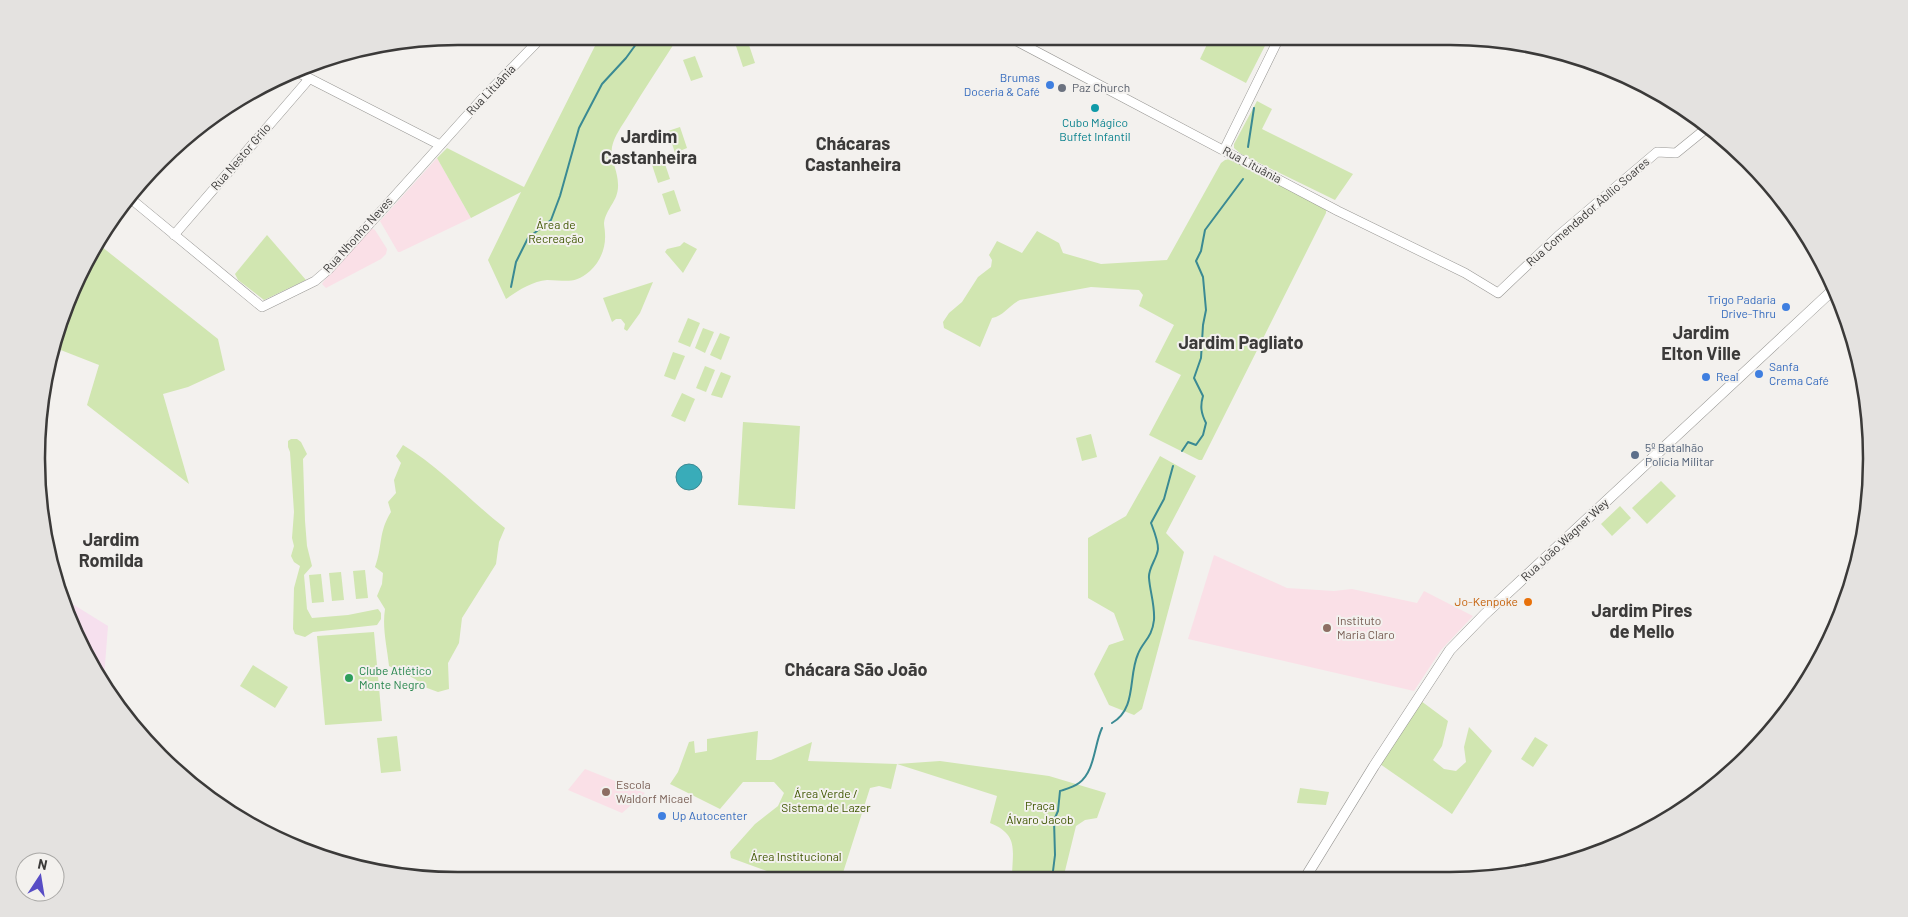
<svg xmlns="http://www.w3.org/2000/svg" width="1908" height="917" font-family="Barlow,sans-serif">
  <rect width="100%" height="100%" fill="#f3f1ee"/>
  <path fill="#f6e0ee" d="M66,600L108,626L104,677L97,672L80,646Z"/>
  <g fill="#fae0e7">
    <path d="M437,158L471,218L400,252H398L380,221Z"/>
    <path d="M371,228L375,230L387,249L386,254L381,259L326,288L322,284L324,281Z"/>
    <path d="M1214,555L1287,588L1334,591L1352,589L1417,603L1424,591L1473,616L1441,650L1414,691L1188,639Z"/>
    <path d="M585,769L645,793L622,813L568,790Z"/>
  </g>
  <g fill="#d1e6b1">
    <path d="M600,36H679C662,63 644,89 628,116C622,126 614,136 612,147C610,159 618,171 618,184C619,201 606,208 604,223C604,226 605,230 605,234C606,248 600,262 590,271C574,285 565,280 547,280C533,281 517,291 506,299L488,260L521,192L471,218L437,158L447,148L524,187Z"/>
    <path d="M1211,36H1270L1246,83L1200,59Z"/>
    <path d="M748,42L755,63L743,67L736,46Z"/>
    <path d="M695,56L703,77L691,81L683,60Z"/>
    <path d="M1257,101L1272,109L1262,129L1353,174L1335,200L1241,154L1234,148V144Z"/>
    <path d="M680,127L687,148L675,153L668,131Z"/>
    <path d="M663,158L670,179L658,183L651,162Z"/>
    <path d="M1230,159L1326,209V213L1202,460H1199L1149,435L1181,375L1155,362L1174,325L1139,306L1143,295L1139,290L1091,287L1020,300C1009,305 1004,316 992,318L980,347L944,328L943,322L949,313L962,302L978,277L991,267L992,260L989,255L997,241L1022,253L1037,231L1059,243L1063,253L1101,264L1167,260L1221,163L1225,160Z"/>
    <path d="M674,190L681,211L669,215L662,194Z"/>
    <path d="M267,235L306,280L264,300L238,280L235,274Z"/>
    <path d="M684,242L697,249L683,273L665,252L667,249L680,246Z"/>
    <path d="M97,243L218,339L225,370L188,387L163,394L189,484L87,405L99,365L53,347L68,298L81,283L77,280Z"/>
    <path d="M653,282L640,313L627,331L624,329L625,324L621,319H616L612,322L603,298Z"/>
    <path d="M688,318L700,323L690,347L678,342Z"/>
    <path d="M703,328L714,332L705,353L695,348Z"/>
    <path d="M720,333L730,337L721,360L710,355Z"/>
    <path d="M673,352L685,356L675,380L664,376Z"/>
    <path d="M705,366L715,370L706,392L696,388Z"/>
    <path d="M721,372L731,376L722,398L711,395Z"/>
    <path d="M682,393L695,399L685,422L671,416Z"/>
    <path d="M743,422L800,426L795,509L738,505Z"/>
    <path d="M1091,434L1097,457L1082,461L1076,438Z"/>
    <path d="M291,439H297L301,442L307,454L303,459L305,521L307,546L312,566L304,575L307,609L312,618L348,615L378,609L381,613V619L377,625L313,632L305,637L295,634L293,629L294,588L300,566L294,562L291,556L294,546L292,538L294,512L290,452L288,447V441Z"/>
    <path d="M403,445C441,468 470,501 505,528L499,542L496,564L462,618L459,643L448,663L449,689L438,692L427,688L415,679L389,666C387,646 382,628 385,609L377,596L382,584L383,573L375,567C383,545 378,533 391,512L388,502L396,493L394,480L401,463L396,456Z"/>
    <path d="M1160,456L1196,476L1166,533L1184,552L1142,709L1134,715L1109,705L1094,674L1109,645L1124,640L1114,613L1088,598V538L1126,516Z"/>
    <path d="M1661,481L1676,496L1647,524L1632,508Z"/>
    <path d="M1620,506L1631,518L1612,536L1601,524Z"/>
    <path d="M365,570L368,598L356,599L353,571Z"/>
    <path d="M341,572L344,600L332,601L329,573Z"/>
    <path d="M321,574L324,602L312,603L309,575Z"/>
    <path d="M374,632L382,721L325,725L317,636Z"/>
    <path d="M253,665L288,687L275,708L240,686Z"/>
    <path d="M1421,701L1448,721L1442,746L1433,760L1444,769L1456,771L1466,762L1464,747L1469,727L1492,751L1452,814L1380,764Z"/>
    <path d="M758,731L756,760H771L812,742L808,761L897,764L891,789L879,786L870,788L841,879L792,880L731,858L730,852L755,824L778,806L784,793L774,782H743L720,809L670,784L678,772L689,742L694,741L695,753L707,751V739Z"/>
    <path d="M397,736L401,771L381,773L377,738Z"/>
    <path d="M1535,737L1548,745L1533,767L1521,759Z"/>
    <path d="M940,761L1049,776L1106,793L1097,818L1085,820L1076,826L1063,879H1012C1012,851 1020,835 990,823L997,796L897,764Z"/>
    <path d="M1300,788L1329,792L1326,805L1297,803Z"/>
  </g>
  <circle fill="#39acb9" stroke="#3a8a93" cx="689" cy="477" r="13"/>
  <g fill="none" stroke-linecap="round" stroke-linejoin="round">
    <g stroke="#3a8a93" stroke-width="2">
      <path d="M1248,147L1254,108"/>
      <path d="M511,287L516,262L528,238L551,220L560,196L579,128L602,84L626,58L642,36"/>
      <path d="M1182,451L1188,442L1196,445L1203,435L1206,423C1201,413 1200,406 1203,396L1194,378L1201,358L1203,325L1206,310L1203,277L1196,261L1201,251L1205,230L1243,179"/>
      <path d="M1112,723C1137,709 1128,676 1138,654C1143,641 1152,638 1154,620C1155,605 1150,592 1149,578C1148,568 1157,559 1158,549C1158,540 1154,531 1151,523L1164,499L1173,466"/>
      <path d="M1052,879L1055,855L1054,820L1058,811L1060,791C1066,789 1074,787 1079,783C1095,771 1094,745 1102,728"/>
    </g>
    <defs>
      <g id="tertiary">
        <path d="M1007,36L1338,211L1465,273L1498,293L1558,236L1657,152L1676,153L1708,127"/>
        <path d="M297,72L440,145"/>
        <path d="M1224,150L1280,36"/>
        <path d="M131,199L262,307L315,281L329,269L480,101L543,36"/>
        <path d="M174,235L309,79"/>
      </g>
      <path id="secondary" d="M1305,878L1374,766L1450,650L1484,615L1835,288"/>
    </defs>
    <use href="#tertiary" stroke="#989794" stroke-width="10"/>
    <use href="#secondary" stroke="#989794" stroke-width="11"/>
    <use href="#tertiary" stroke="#fff" stroke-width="9"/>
    <use href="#secondary" stroke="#fff" stroke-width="10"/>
  </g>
  <g fill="#3f7fe0" stroke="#f3f1ee" stroke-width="2">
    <circle cx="1050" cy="85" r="5"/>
    <circle cx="1786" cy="307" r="5"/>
    <circle cx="1759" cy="374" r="5"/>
    <circle cx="1706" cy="377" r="5"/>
    <circle cx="662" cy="816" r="5"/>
  </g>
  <circle fill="#6b7280" stroke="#f3f1ee" stroke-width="2" cx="1062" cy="88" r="5"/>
  <circle fill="#0f9aa8" stroke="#f3f1ee" stroke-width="2" cx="1095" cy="108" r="5"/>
  <circle fill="#5c6f8a" stroke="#f3f1ee" stroke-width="2" cx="1635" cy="455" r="5"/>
  <circle fill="#e8710a" stroke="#f3f1ee" stroke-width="2" cx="1528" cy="602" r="5"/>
  <g fill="#8d6e63" stroke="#f3f1ee" stroke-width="2">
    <circle cx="1327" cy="628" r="5"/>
    <circle cx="606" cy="792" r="5"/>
  </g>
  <circle fill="#2e9e5b" stroke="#f3f1ee" stroke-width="2" cx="349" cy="678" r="5"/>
  <g text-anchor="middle" stroke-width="4" stroke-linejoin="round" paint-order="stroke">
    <g font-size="12" fill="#366cbe" stroke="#f3f1ee" text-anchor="start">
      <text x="1040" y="82" text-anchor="end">Brumas<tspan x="1040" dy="14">Doceria &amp; Café</tspan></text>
      <text x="1776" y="304" text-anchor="end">Trigo Padaria<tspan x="1776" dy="14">Drive-Thru</tspan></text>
      <text x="1769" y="371">Sanfa<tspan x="1769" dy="14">Crema Café</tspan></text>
      <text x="1716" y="381">Real</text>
      <text x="672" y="820">Up Autocenter</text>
    </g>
    <g font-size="12" fill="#5b616d" stroke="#f3f1ee" text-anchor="start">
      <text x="1072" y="92">Paz Church</text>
    </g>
    <g font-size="12" fill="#3b3a39" stroke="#f3f1ee">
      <text transform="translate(491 90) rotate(-46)" y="4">Rua Lituânia</text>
      <text transform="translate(241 157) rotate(-49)" y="4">Rua Nestor Grilo</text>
      <text transform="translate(1252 165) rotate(28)" y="4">Rua Lituânia</text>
      <text transform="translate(1588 212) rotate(-41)" y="4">Rua Comendador Abílio Soares</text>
      <text transform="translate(358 235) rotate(-48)" y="4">Rua Nhonho Neves</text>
      <text transform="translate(1565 540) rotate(-43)" y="4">Rua João Wagner Wey</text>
    </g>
    <g font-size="12" fill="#0d838f" stroke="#f3f1ee">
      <text x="1095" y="127">Cubo Mágico<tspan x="1095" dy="14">Buffet Infantil</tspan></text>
    </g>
    <g font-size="12" fill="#3f5600" stroke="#f3f1ee">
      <text x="556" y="229">Área de<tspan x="556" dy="14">Recreação</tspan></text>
      <text x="826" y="798">Área Verde /<tspan x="826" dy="14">Sistema de Lazer</tspan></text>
      <text x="1040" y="810">Praça<tspan x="1040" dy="14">Álvaro Jacob</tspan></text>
      <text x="796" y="861">Área Institucional</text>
    </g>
    <g font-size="12" fill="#4e5e75" stroke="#f3f1ee" text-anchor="start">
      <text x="1645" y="452">5º Batalhão<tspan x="1645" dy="14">Polícia Militar</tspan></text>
    </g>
    <g font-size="12" fill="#c56008" stroke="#f3f1ee" text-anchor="end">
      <text x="1518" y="606">Jo-Kenpoke</text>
    </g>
    <g font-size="12" fill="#785e54" stroke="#f3f1ee" text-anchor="start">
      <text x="1337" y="625">Instituto<tspan x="1337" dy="14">Maria Claro</tspan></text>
      <text x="616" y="789">Escola<tspan x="616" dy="14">Waldorf Micael</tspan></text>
    </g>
    <g font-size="12" fill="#27864d" stroke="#f3f1ee" text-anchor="start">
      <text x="359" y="675">Clube Atlético<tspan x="359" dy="14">Monte Negro</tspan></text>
    </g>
    <g font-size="18" font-weight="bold" fill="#3b3a39" stroke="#f3f1ee">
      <text x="649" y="143">Jardim<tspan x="649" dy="21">Castanheira</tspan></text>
      <text x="853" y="150">Chácaras<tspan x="853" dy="21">Castanheira</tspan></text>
      <text x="1701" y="339">Jardim<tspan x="1701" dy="21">Elton Ville</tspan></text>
      <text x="1241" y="349">Jardim Pagliato</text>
      <text x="111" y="546">Jardim<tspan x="111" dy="21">Romilda</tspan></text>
      <text x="1642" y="617">Jardim Pires<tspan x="1642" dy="21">de Mello</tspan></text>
      <text x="856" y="676">Chácara São João</text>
    </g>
  </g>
  <path d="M0 0H1908V917H0ZM458 45H1450A413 413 0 0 1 1863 458V459A413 413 0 0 1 1450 872H458A413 413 0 0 1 45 459V458A413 413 0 0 1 458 45Z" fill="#e4e2e0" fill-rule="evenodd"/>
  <path fill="none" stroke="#3b3a39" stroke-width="2.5" d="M458 45H1450A413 413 0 0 1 1863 458V459A413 413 0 0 1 1450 872H458A413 413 0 0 1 45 459V458A413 413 0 0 1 458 45Z"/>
  <g transform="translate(40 877) rotate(12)"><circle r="24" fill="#f3f1ee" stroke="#a9a8a6"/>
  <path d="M0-4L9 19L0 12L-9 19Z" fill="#584dc5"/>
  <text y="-8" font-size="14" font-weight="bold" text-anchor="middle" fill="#3b3a39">N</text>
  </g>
</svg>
